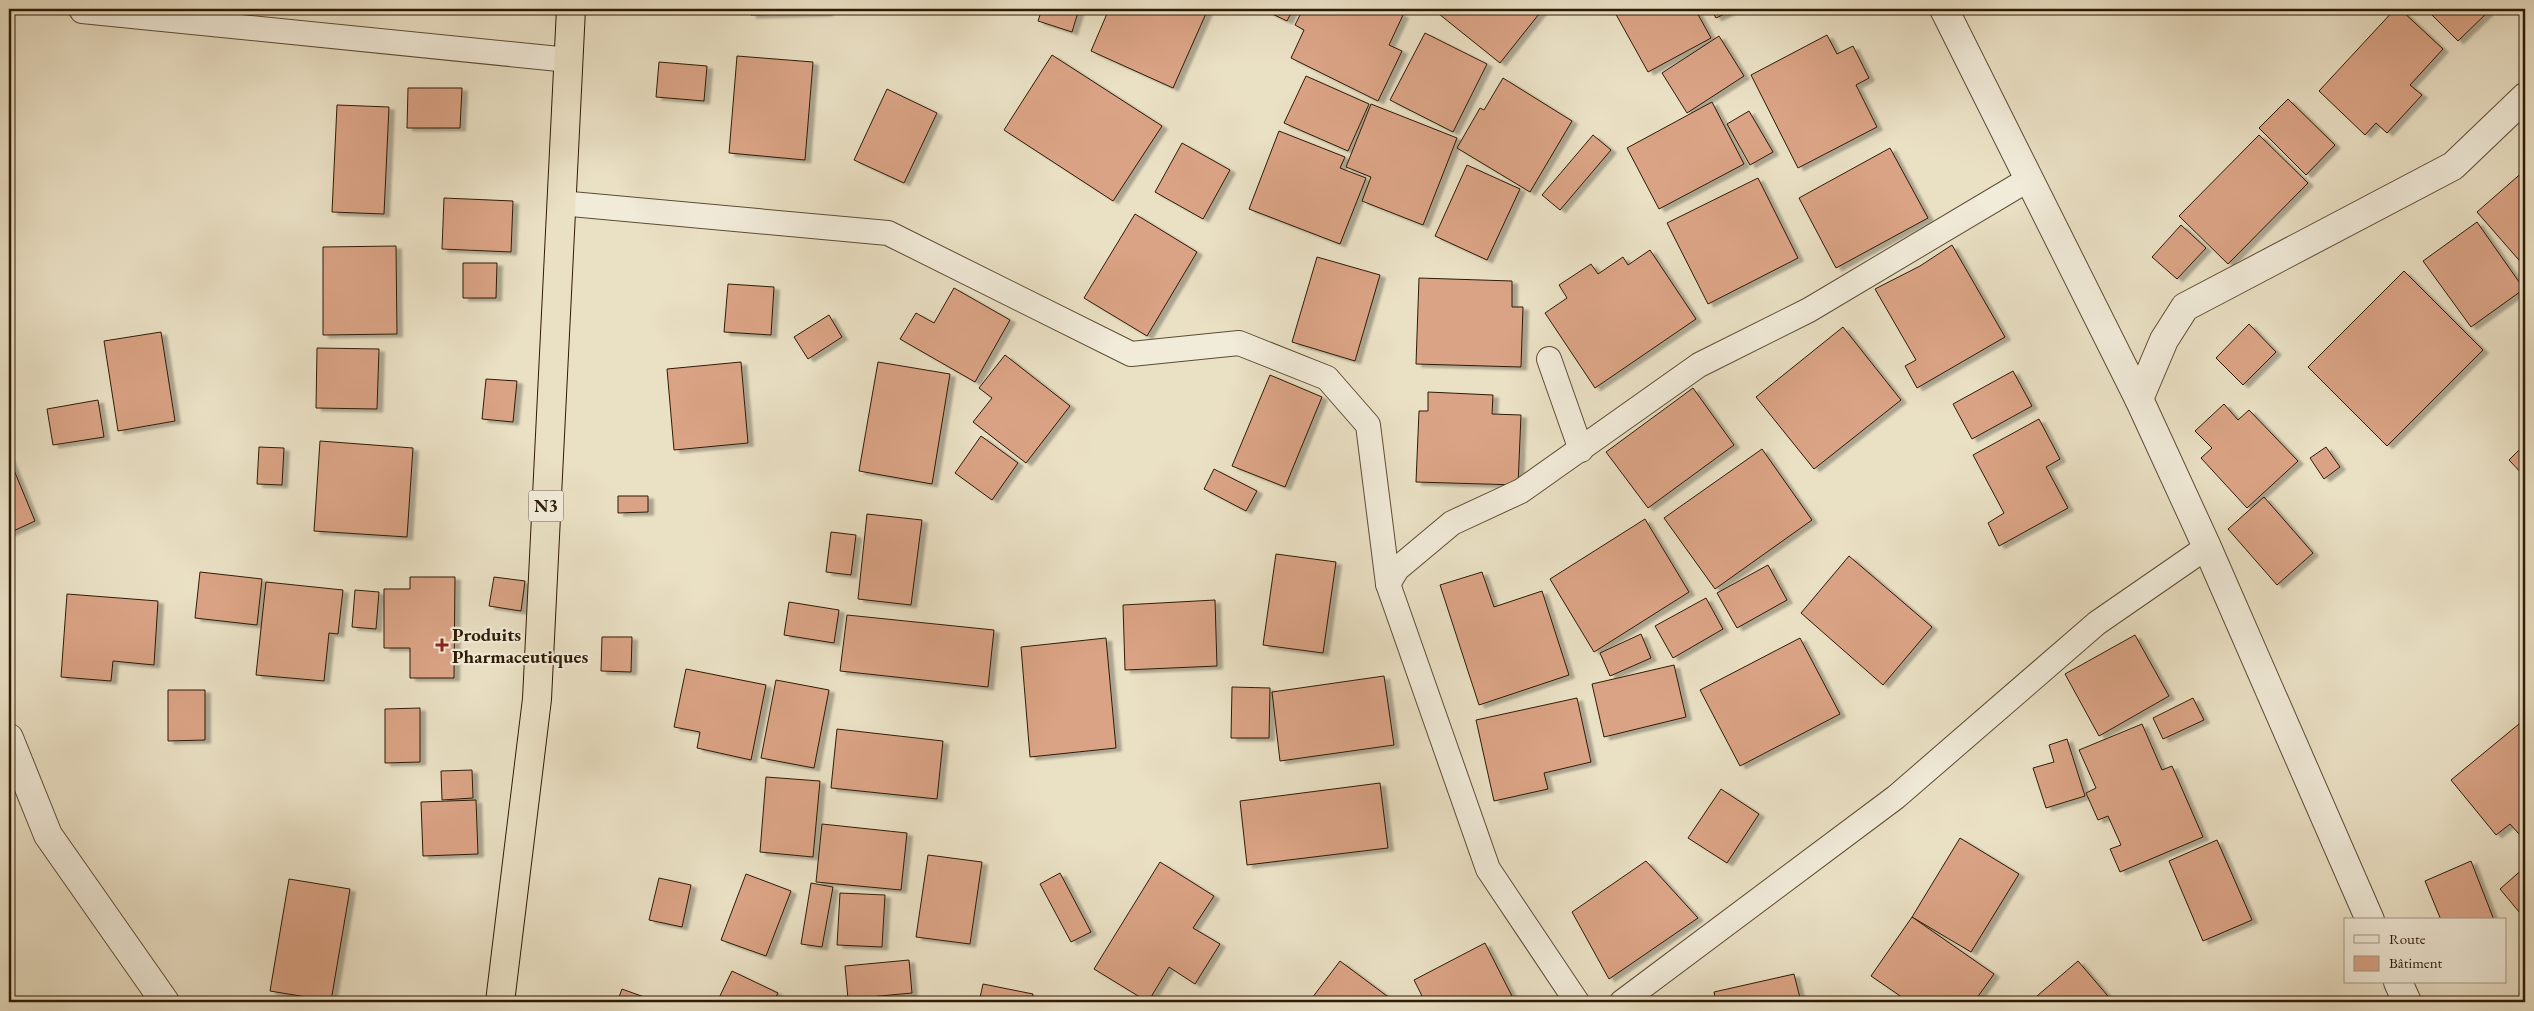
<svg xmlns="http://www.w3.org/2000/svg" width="2534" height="1011" font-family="'EB Garamond',serif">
  <defs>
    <filter id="shadow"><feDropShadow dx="5.5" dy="3" stdDeviation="1" flood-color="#0004"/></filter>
  </defs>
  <rect width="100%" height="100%" fill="#eae0c4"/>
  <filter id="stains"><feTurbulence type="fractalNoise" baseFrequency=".004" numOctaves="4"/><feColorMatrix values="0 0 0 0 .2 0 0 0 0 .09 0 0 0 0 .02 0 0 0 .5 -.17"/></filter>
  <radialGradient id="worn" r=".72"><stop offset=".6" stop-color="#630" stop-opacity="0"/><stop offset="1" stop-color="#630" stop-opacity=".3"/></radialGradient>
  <g fill="#daa385" stroke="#2e1b04" filter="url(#shadow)">
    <path d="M750,9H827V13L751,15Z"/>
    <path d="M1042,9H1079L1072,32L1038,21Z"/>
    <path d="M1109,9H1208L1173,88L1091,51Z"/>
    <path d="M1262,9H1293L1287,21Z"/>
    <path d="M1303,9H1390L1403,15L1389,45L1402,51L1378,101L1291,58L1304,30L1295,25Z"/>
    <path d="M1443,9H1543L1500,63L1439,14Z"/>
    <path d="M1613,9H1695L1711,38L1648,72Z"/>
    <path d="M1711,9H1735L1716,18Z"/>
    <path d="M2395,9H2400L2443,49L2410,85L2422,95L2387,133L2376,123L2365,135L2319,91Z"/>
    <path d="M2426,9H2491L2458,41Z"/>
    <path d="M1425,33L1487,64L1453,132L1390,100Z"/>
    <path d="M1827,35L1837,54L1853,46L1869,78L1856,85L1877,127L1798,168L1751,75Z"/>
    <path d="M1719,36L1744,76L1687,113L1662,73Z"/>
    <path d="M1052,55L1162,126L1113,201L1004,130Z"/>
    <path d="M737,56L813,62L805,160L729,153Z"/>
    <path d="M659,62L707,66L704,101L656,97Z"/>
    <path d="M1306,76L1369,104L1348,151L1284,123Z"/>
    <path d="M1503,78L1572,121L1530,192L1457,148L1480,108L1484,110Z"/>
    <path d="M408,88H462L460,128H407Z"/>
    <path d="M887,89L937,113L904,183L854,160Z"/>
    <path d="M2288,99L2335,145L2306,175L2259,128Z"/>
    <path d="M1712,102L1744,164L1659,209L1627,148Z"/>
    <path d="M1371,104L1457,138L1423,225L1362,201L1371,177L1346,167Z"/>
    <path d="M337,105L389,107L384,214L332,212Z"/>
    <path d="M1749,111L1773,152L1750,165L1727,124Z"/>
    <path d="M1279,131L1345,157L1340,168L1366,178L1340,244L1249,209Z"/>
    <path d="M1593,135L1611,150L1560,210L1542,195Z"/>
    <path d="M2259,135L2308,183L2228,264L2179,216Z"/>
    <path d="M1182,143L1230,170L1203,219L1155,192Z"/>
    <path d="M1890,148L1928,218L1836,268L1799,198Z"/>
    <path d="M1467,165L1520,189L1487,260L1435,236Z"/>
    <path d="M2525,170V267L2477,212Z"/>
    <path d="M1758,178L1798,258L1708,304L1667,223Z"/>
    <path d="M444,198L513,201L511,252L442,249Z"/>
    <path d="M1135,214L1197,252L1147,336L1084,298Z"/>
    <path d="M2477,222L2524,289L2471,327L2423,261Z"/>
    <path d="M2181,225L2206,248L2177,279L2152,257Z"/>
    <path d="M1952,245L2005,337L1917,388L1905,366L1916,360L1875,289L1920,266Z"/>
    <path d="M396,246L397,334L323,335V247Z"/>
    <path d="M1650,250L1696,319L1595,388L1545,313L1567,298L1559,285L1591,264L1598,274L1623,257L1628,265Z"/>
    <path d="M1317,257L1380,275L1355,361L1292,342Z"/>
    <path d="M463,263H497L496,298H463Z"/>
    <path d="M2404,271L2483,350L2387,446L2308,367Z"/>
    <path d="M1419,278L1512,281V307H1523L1521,367L1416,364Z"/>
    <path d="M728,284L774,287L771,335L724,332Z"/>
    <path d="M954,288L1010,320L975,382L900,339L916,313L934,323Z"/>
    <path d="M829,315L842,337L808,359L794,337Z"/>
    <path d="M2249,324L2276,352L2243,385L2216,358Z"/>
    <path d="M1843,327L1901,400L1814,469L1756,397Z"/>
    <path d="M161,332L175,421L118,431L104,341Z"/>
    <path d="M317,348L379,349L377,409L316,408Z"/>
    <path d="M1005,355L1070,406L1026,463L973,422L992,398L979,388Z"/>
    <path d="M741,362L748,443L674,450L667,369Z"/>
    <path d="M878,362L950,374L932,484L859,471Z"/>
    <path d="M2013,371L2032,406L1972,439L1953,404Z"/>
    <path d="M1270,375L1322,397L1285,487L1232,466Z"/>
    <path d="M486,379L517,381L513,422L482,419Z"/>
    <path d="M1693,388L1734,445L1648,508L1606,452Z"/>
    <path d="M1428,392L1493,395L1492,414L1521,415L1518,485L1416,482L1419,411H1428Z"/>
    <path d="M98,400L104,437L53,445L47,409Z"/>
    <path d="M2224,404L2238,420L2249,410L2298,461L2247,508L2201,458L2212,448L2195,431Z"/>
    <path d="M2039,419L2060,459L2046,467L2068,508L1999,546L1988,523L2004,513L1973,455Z"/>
    <path d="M981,436L1018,463L992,500L955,473Z"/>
    <path d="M320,441L413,448L407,537L314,531Z"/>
    <path d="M2525,444V477L2509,460Z"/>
    <path d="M259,447L284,448L282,485L257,484Z"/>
    <path d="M2326,447L2340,467L2324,479L2310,458Z"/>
    <path d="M1762,449L1812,520L1715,589L1664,518Z"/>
    <path d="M9,458L35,521L9,533Z"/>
    <path d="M1214,469L1257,491L1246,511L1204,489Z"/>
    <path d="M618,496H648V512L618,513Z"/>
    <path d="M2264,497L2313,553L2277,585L2228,529Z"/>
    <path d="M867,514L922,520L911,605L858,599Z"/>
    <path d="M1645,519L1689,592L1594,652L1550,579Z"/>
    <path d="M831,532L856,535L851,575L826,572Z"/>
    <path d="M1276,554L1336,562L1323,653L1263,645Z"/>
    <path d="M1849,556L1932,627L1883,685L1801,613Z"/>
    <path d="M1768,565L1787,600L1737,628L1717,593Z"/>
    <path d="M200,572L262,579L257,625L195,618Z"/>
    <path d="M1482,572L1494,607L1542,591L1569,675L1479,705L1440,585Z"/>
    <path d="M410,577H455L454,678H410V648H384V589H410Z"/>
    <path d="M494,577L525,581L521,611L489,606Z"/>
    <path d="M266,582L343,590L338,634L329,633L324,681L256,675Z"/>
    <path d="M355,590L379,592L376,629L352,627Z"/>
    <path d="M67,594L158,601L154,665L113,661L111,681L61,677Z"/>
    <path d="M1706,598L1723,629L1673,658L1655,626Z"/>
    <path d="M1215,600L1217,666L1125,670L1123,605Z"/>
    <path d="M789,602L839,610L834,643L784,635Z"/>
    <path d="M847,615L994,630L988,687L840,671Z"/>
    <path d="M1641,634L1651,658L1610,676L1600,653Z"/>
    <path d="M2135,635L2169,696L2099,736L2065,674Z"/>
    <path d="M602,637H632L631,672L601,671Z"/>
    <path d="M1106,638L1116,748L1030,757L1021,647Z"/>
    <path d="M1800,638L1840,714L1740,766L1700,690Z"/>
    <path d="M1674,665L1686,717L1604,737L1592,684Z"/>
    <path d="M686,669L766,685L751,760L697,748L700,732L674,727Z"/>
    <path d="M1384,676L1394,745L1280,761L1272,692Z"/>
    <path d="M776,680L829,690L814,768L761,758Z"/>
    <path d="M1232,687L1270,688L1269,738H1231Z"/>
    <path d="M168,690H205V740L168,741Z"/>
    <path d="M1577,698L1591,762L1544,773L1548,789L1494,801L1476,720Z"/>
    <path d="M2193,698L2204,720L2163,739L2153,718Z"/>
    <path d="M420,708V762L385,763V709Z"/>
    <path d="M2525,719V828L2519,834L2510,824L2496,835L2451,780Z"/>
    <path d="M2142,724L2162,770L2172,766L2203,837L2120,872L2110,849L2121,845L2108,816L2098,820L2086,793L2096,788L2079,750Z"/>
    <path d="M837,729L943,741L937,799L831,788Z"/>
    <path d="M2067,739L2085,796L2046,808L2033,768L2054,762L2049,745Z"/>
    <path d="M472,770L473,798L442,800L441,771Z"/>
    <path d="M766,777L820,781L813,857L760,852Z"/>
    <path d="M1380,783L1388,848L1247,865L1240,801Z"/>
    <path d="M1721,789L1759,814L1727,863L1688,838Z"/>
    <path d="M476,800L478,854L423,856L421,802Z"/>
    <path d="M822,824L907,833L901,890L816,882Z"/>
    <path d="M1960,838L2019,874L1971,952L1912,917Z"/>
    <path d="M2217,840L2252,920L2203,941L2169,861Z"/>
    <path d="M928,855L982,862L970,944L916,937Z"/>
    <path d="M1646,861L1698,918L1609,979L1572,912Z"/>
    <path d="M2471,861L2494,920H2441L2425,881Z"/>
    <path d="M1160,862L1214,896L1193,928L1220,944L1195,984L1169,967L1148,1002L1094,969Z"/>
    <path d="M2525,867V919L2500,889Z"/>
    <path d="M1060,873L1091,932L1071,942L1040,884Z"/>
    <path d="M746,874L791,891L766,956L721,940Z"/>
    <path d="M659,878L691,885L682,927L649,920Z"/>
    <path d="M289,879L350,889L331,1001L270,991Z"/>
    <path d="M811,883L833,887L822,947L801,944Z"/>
    <path d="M840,893L885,895L882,947L837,945Z"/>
    <path d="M1912,917L1994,974L1974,1002H1909L1871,976Z"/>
    <path d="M1485,943L1515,1002H1425L1414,980Z"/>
    <path d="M909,960L912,993L848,999L845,966Z"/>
    <path d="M1340,961L1395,1002H1309Z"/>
    <path d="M2078,961L2113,1002H2030Z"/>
    <path d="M732,971L778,993L773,1002H717Z"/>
    <path d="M1794,974L1801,1002H1716L1714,992Z"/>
    <path d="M983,984L1033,994L1031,1002H979Z"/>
    <path d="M622,989L644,997L643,1002H617Z"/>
  </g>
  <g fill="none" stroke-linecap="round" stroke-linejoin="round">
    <defs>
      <g id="lane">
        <path d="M82,11L569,60"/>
        <path d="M560,203L888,233L1131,354L1239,343L1327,378L1368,425L1388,584L1488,869L1577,1002"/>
        <path d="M1549,359L1581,450"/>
        <path d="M1388,584L1397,569L1452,523L1521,491L1699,365L1809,310L2029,179"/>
        <path d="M1622,1002L1896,797L2097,623L2207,547"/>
      </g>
      <g id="street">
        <path d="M1944,9L2139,399L2207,547L2370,920"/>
        <path d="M2139,399L2164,340L2185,307L2453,166L2525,97"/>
        <path d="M9,738L48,835L165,1002"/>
        <path d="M2398,982L2407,1002"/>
      </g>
      <path id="highway" d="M500,1002L537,699L571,9"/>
    </defs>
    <use href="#lane" stroke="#5d4c34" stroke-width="26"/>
    <use href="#street" stroke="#5d4c34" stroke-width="30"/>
    <use href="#highway" stroke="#2e1b04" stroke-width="30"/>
    <use href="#lane" stroke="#f1ebd9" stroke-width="24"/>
    <use href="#street" stroke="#f1ebd9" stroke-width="28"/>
    <use href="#highway" stroke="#eae0c4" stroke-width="28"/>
  </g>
  <path fill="#8f2418" stroke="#f1ebd9" stroke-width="2" d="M439.5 637.5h5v5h5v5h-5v5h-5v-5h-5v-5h5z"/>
  <g text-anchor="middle" stroke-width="4.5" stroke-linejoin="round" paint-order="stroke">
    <rect fill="#f1ebd9" stroke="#685944" stroke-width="1" x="528.5" y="490.5" width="35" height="31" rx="4"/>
    <g font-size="18" font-weight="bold" fill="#2e1b04">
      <text x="546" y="512">N3</text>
    </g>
    <g font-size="19" font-weight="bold" fill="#2e1b04" stroke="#f1ebd9" text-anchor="start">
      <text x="452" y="641">Produits<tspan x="452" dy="22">Pharmaceutiques</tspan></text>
    </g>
  </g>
  <rect width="2534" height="1011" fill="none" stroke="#eae0c4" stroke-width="30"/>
  <rect x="10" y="10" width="2514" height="991" fill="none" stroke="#2e1b04" stroke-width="2.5"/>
  <rect x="15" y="15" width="2504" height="981" fill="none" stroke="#2e1b04"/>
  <rect x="2344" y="918" width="162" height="65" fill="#f1ebd9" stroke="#a39884"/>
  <rect x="2354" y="935" width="25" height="8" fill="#f1ebd9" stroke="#a39884"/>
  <text x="2389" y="944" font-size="15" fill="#2e1b04">Route</text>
  <rect x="2354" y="956" width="25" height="15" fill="#daa385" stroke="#a39884"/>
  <text x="2389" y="968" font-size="15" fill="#2e1b04">Bâtiment</text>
  <rect width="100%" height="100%" filter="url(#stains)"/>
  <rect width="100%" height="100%" fill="url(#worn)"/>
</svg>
